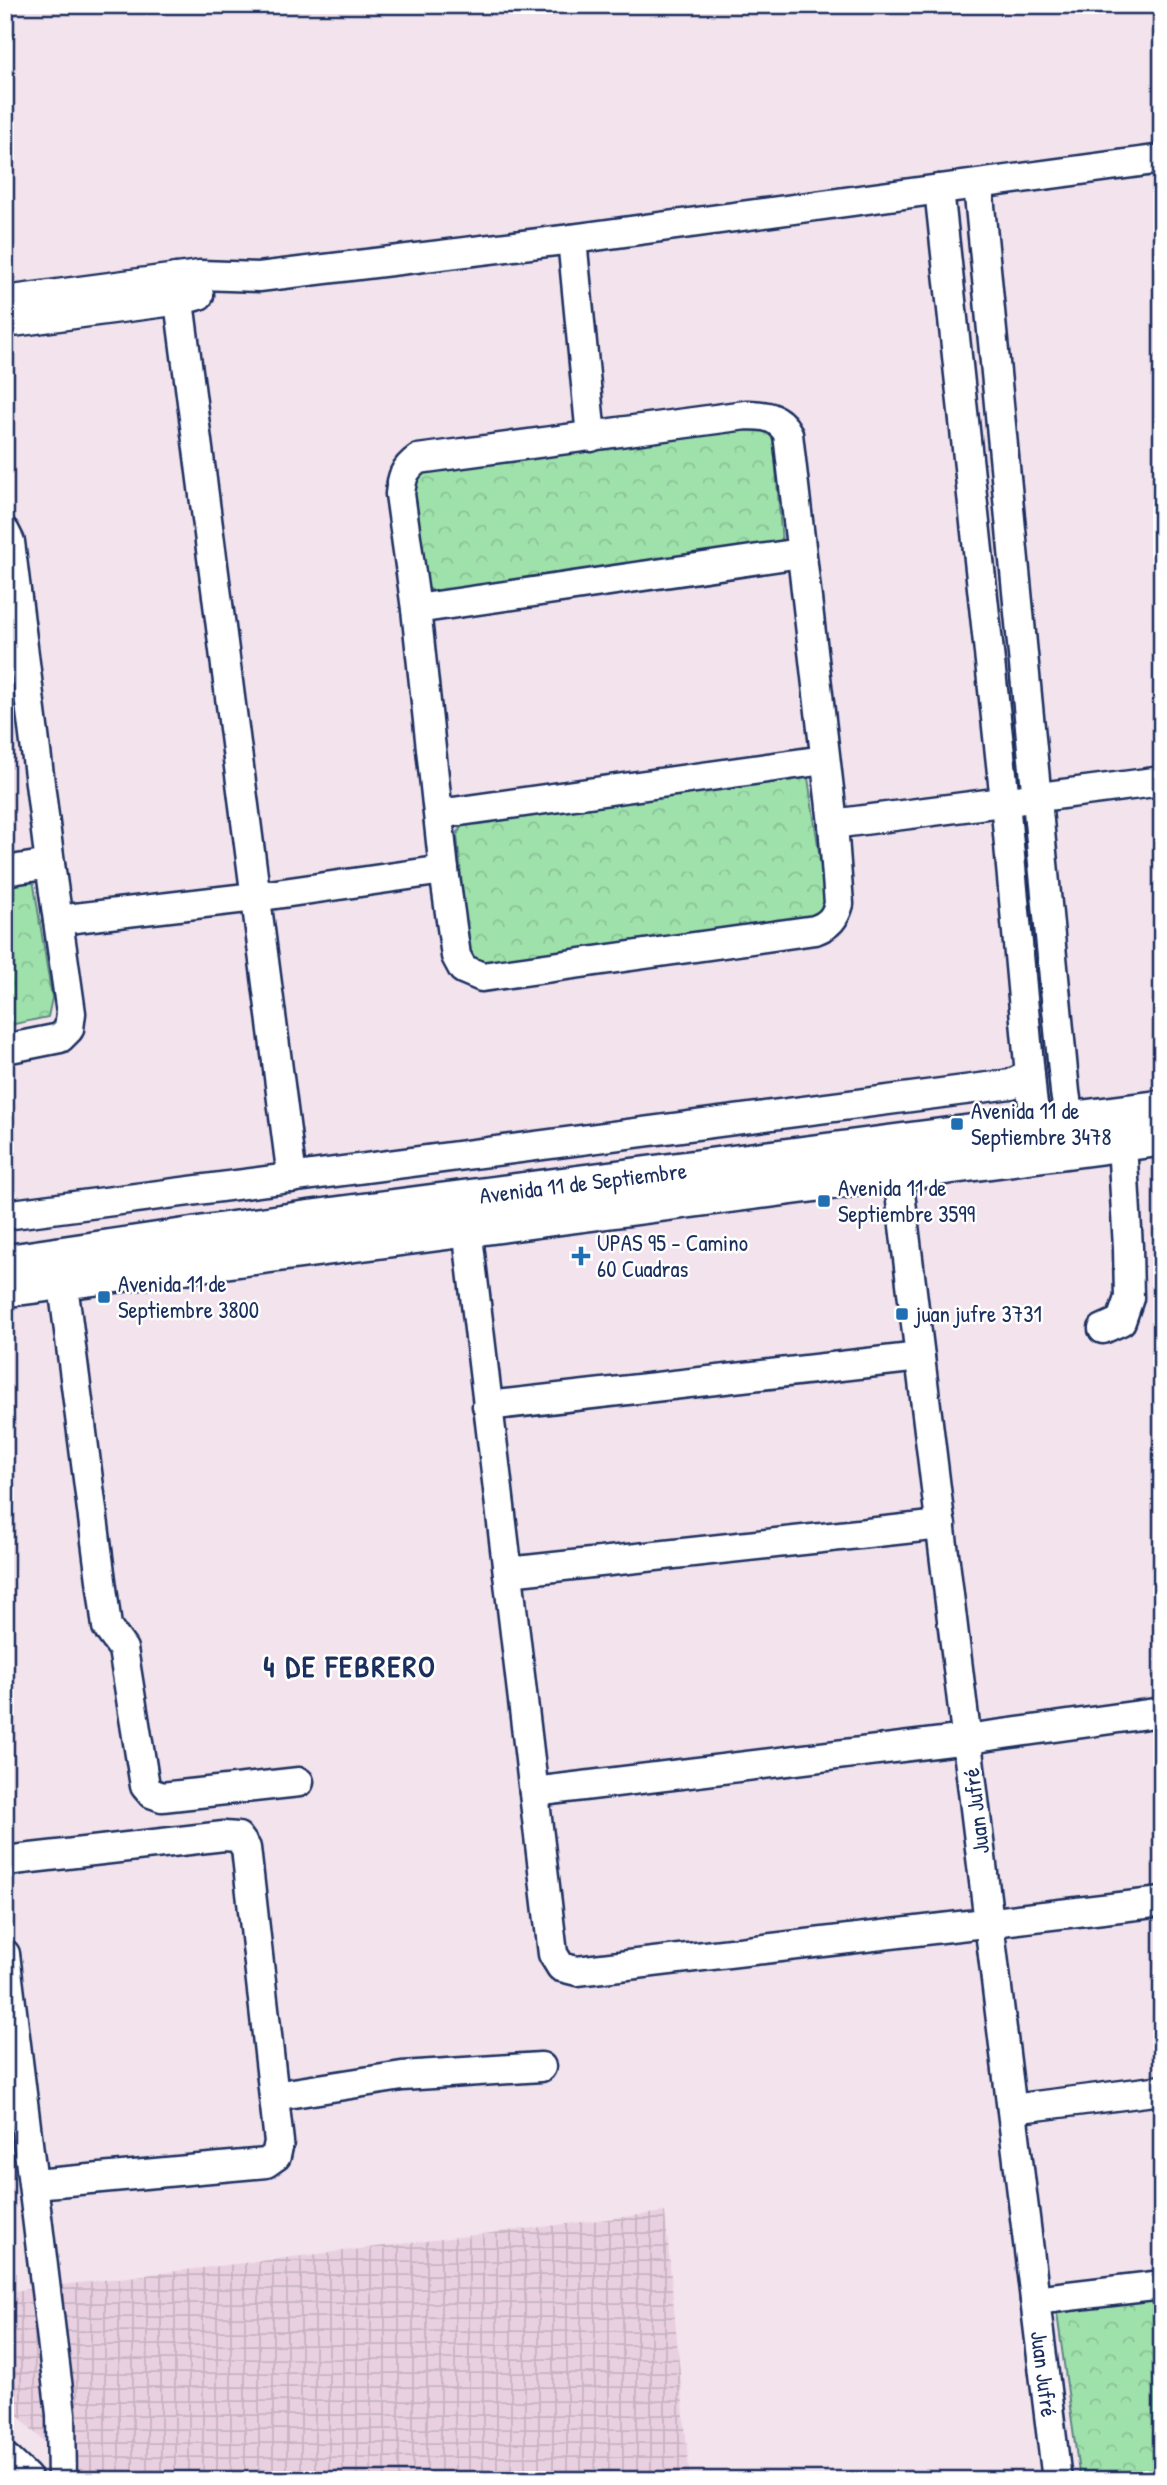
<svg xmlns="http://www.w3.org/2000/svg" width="1167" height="2485" font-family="'Patrick Hand',sans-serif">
  <defs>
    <pattern id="industrial-grid" width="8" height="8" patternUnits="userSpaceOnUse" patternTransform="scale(1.75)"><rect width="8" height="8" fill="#e9d0e1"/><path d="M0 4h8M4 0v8" fill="none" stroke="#c7b3c3"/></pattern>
    <pattern id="forest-crowns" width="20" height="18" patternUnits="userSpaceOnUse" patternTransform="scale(1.75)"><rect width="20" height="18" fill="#9fe1ab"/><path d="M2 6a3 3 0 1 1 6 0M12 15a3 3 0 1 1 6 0" fill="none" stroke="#88c196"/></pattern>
  </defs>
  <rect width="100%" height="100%" fill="#f2e3ed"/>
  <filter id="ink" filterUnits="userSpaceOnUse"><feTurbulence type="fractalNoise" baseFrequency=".0143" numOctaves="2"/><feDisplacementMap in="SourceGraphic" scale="14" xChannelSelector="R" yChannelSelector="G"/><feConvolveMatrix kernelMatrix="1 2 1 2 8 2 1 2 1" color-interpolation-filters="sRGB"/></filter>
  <g filter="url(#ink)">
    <path fill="url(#industrial-grid)" d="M665,2212L690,2480H83L5,2403V2292Z"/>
    <g fill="url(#forest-crowns)" stroke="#5d8884" stroke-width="2">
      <path d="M759,427L773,433L782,543L437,592L419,585L410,488L419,473Z"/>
      <path d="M807,771L827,906L823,915L485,965L469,957L457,835L463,823Z"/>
      <path d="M33,879L52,998L48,1017L5,1026V883Z"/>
      <path d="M1162,2299V2479L1080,2480L1057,2313Z"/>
    </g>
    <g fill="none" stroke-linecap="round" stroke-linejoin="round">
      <defs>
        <g id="minor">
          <path d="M978,185L1065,1092L1072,1140"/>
          <path d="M939,189L1005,801L1032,1097L1039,1144"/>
          <path d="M572,239L591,437"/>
          <path d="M176,278L292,1178"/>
          <path d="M5,301L200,275L259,277L572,239L1162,159"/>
          <path d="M5,323L181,300L199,295"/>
          <path d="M746,415C764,415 779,416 788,434L833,824L839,904C835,918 829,925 815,930L482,977L463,969L456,956L444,870L416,609L400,494C402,477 404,469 418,459Z"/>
          <path d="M5,532L10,542L50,864L71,1013L69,1029L60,1038L5,1049"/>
          <path d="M416,609L801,553"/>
          <path d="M439,814L824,760"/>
          <path d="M833,824L1162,781"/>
          <path d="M5,871L50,864"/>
          <path d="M58,920L255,897L444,870"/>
          <path d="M895,1152L1057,2480"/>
          <path d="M465,1211L553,1954L561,1967L577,1971L1162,1902"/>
          <path d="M5,1215L1011,1084L1030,1075"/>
          <path d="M60,1261L107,1627L123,1649L145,1786L151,1793L162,1797L299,1782"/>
          <path d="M1103,1329L1121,1321L1129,1298L1128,1248L1122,1143"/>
          <path d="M487,1406L920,1357"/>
          <path d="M508,1572L941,1525"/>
          <path d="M534,1792L967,1739L1162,1712"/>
          <path d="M5,1861L224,1836L238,1837L246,1848L279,2142L276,2156L266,2163L35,2184"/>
          <path d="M5,1954L61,2414L62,2480"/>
          <path d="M274,2096L402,2076L541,2067"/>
          <path d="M1012,2109L1162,2090"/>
          <path d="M1035,2300L1162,2285"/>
        </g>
        <g id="major">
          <path d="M5,1263L305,1219L1162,1108"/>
          <path d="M5,1289L1162,1138"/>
          <path d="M5,2462L24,2480"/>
        </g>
      </defs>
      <use href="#minor" stroke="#1b2f5e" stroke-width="33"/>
      <use href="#major" stroke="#1b2f5e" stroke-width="40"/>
      <use href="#minor" stroke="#fff" stroke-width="28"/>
      <use href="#major" stroke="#fff" stroke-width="35"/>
    </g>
  </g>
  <g fill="#1f6fb2" stroke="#fff" stroke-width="2.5">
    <rect x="950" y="1117" width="14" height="14" rx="3.5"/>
    <rect x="817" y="1194" width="14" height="14" rx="3.5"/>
    <path d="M577.5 1245.5h7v7h7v7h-7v7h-7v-7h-7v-7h7z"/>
    <rect x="97" y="1290" width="14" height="14" rx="3.5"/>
    <rect x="895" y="1307" width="14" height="14" rx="3.5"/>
  </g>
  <g text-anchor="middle" stroke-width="5" stroke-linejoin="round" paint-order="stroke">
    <g font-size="23" fill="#1b2f5e" stroke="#fff" text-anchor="start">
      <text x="971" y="1119">Avenida 11 de<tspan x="971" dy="26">Septiembre 3478</tspan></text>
      <text x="838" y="1196">Avenida 11 de<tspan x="838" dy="26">Septiembre 3599</tspan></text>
      <text x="597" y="1251">UPAS 95 - Camino<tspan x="597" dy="26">60 Cuadras</tspan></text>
      <text x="118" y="1292">Avenida 11 de<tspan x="118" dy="26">Septiembre 3800</tspan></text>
      <text x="916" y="1322">juan jufre 3731</text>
    </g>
    <g font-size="23" fill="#1b2f5e" stroke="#fff">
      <text transform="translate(583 1183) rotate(-7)" y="8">Avenida 11 de Septiembre</text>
      <text transform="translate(976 1811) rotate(-97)" y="8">Juan Jufré</text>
      <text transform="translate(1044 2374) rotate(83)" y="8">Juan Jufré</text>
    </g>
    <g font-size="30" font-weight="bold" letter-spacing="2" fill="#1b2f5e" stroke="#fff">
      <text x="350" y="1677">4 DE FEBRERO</text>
    </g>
  </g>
  <rect width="1167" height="2485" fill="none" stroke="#fff" stroke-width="28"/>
  <rect x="14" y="14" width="1139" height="2457" fill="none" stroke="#1b2f5e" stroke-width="2.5" filter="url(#ink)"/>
</svg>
